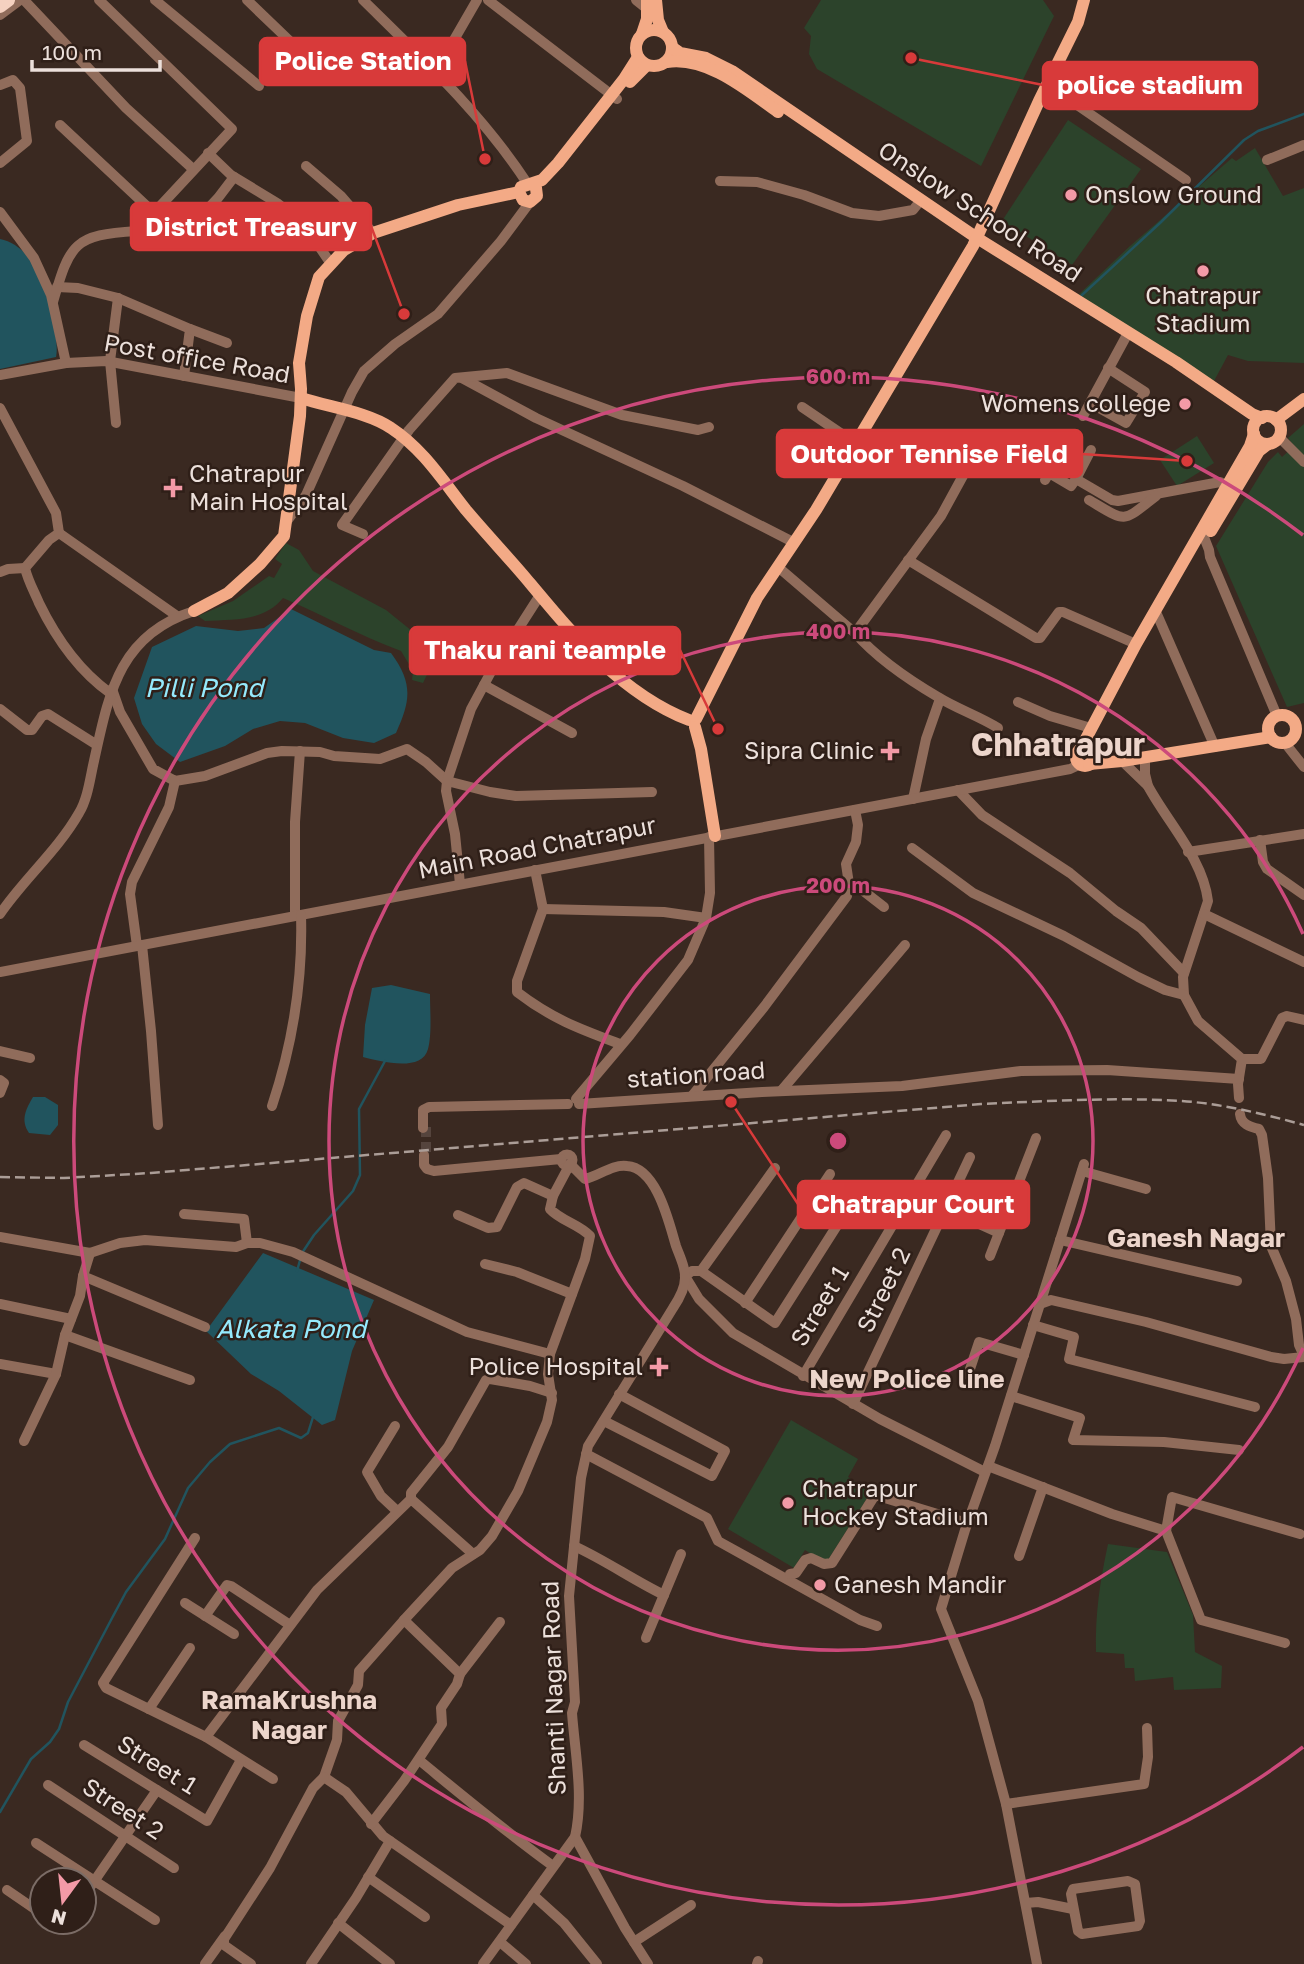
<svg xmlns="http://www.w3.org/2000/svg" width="1304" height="1964" font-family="'Golos Text',sans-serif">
  <rect width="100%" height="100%" fill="#3a2921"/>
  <g fill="#2c432b">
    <path d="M821,0H1043L1054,16L981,166L817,69L809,54L811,36L804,28Z"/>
    <path d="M1068,120L1141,169L1072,265L1002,221Z"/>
    <path d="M1255,148L1283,196L1304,188V363L1248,361L1228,355L1214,381L1076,297L1130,246L1232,158L1236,161Z"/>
    <path d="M1304,424V703L1287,707L1216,546L1268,462L1278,452L1282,457L1294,446L1288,438Z"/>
    <path d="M1197,436L1214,463L1177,486L1160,460Z"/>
    <path d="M286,543L299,550L313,571L386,610L438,652L423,683L412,680L413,671L401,651C360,636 323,615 283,598C263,622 234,619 205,621L198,616L233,601L269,576L274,578L282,564L275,559Z"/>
    <path d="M791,1420L858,1459L848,1477L871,1492L826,1563L805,1550L794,1568L728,1529Z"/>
    <path d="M1108,1544L1167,1552L1193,1615L1195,1652L1222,1666L1221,1688L1174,1690L1173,1677L1135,1681L1134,1668H1125L1124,1654L1096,1652C1095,1614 1100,1581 1108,1544Z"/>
  </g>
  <g fill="#21545e">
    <path d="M0,239C16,242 30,256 37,270C46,288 60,338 56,357L0,369Z"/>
    <path d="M291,609L374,650L391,653C413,683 411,700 396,733L374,743L343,738L305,723L280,721L253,729L225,746L180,762L156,744L142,724L134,698L152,647L196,626L238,631L264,628Z"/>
    <path d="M391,985L430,994C430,1010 432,1035 428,1049C422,1073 379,1061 363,1057L365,1025L372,988Z"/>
    <path d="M33,1097H45L58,1105V1125L50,1135L29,1133C20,1120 26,1109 33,1097Z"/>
    <path d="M263,1253L374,1300L352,1351L335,1420L322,1425L279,1391L251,1374L206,1331Z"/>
  </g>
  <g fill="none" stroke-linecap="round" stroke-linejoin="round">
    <g stroke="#21545e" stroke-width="2.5">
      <path d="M1082,295L1160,223L1244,140L1258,131L1304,114"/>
      <path d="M297,1271L302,1253L314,1235L353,1191L360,1175L359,1109L385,1061"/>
      <path d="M0,1812L31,1759L50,1742L59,1729L68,1702L111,1620L126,1592L165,1539L188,1488L210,1462L230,1444L279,1428L301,1438L308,1433L313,1417"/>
    </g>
    <path stroke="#55443d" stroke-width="10" stroke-dasharray="10 5" stroke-linecap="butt" d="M426,1127V1155"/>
    <g stroke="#906c5b" stroke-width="10">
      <path d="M24,0L126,108L193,169"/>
      <path d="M155,0L259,86"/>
      <path d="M247,0L295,46"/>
      <path d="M363,0C422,58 482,114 527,183"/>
      <path d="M488,0L617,99"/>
      <path d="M636,0L646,8"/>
      <path d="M0,15L20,0"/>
      <path d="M436,71L477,0"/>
      <path d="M0,85L13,80L20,88L27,141L0,163"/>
      <path d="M1048,85L1186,180"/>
      <path d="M60,125L153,212"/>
      <path d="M208,153L231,175L277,203L304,224L331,264"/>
      <path d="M1267,160L1304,145"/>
      <path d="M306,166L341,196L373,233"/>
      <path d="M720,181L757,182L804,195L852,213L879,216L913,210L921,200"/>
      <path d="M0,212L34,258L51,295L66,363"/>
      <path d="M173,246L218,198L234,177"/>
      <path d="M57,287L78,288L118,298L190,329L184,376"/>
      <path d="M53,302C70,243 74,235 137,231L232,129L99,0"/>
      <path d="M190,329L227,343"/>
      <path d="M0,375L66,363L106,361L301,398"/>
      <path d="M462,378L536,418L683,486L793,542"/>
      <path d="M1090,403L1126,423L1145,392L1108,368"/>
      <path d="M802,407L855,443"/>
      <path d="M0,408L56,513L59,533L49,540L25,568C28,581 34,591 39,603C56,638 78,670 110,693"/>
      <path d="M1083,416L1128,333"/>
      <path d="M116,423L110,361L118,298"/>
      <path d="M1279,437L1304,462"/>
      <path d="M1076,479L1091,450"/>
      <path d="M1045,480L1049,473L1071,486L1076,479L1112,500L1118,501L1220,482L1228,486"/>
      <path d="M1089,500C1128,523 1121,523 1156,496"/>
      <path d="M287,521L306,495L352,392L364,371L395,344L438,314L501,241L530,202"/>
      <path d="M1202,532L1209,550L1210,557L1277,716"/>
      <path d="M59,533L177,616"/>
      <path d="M363,534L342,525L409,430L455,378L507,373L622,415L698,430L709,427"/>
      <path d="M908,560L1036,638H1040L1059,612H1063L1136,644"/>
      <path d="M778,567L855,633L941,516L970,463"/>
      <path d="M0,572L8,569L25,568"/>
      <path d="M1156,612L1215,747"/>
      <path d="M855,633C877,658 909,680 938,697C957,709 979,716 998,728"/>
      <path d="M484,685L572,733"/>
      <path d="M112,689L120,712L153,769L175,781L205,776L267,753L282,751L320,752L334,756L380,759L407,749L426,762L447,781L490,792L516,796L652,792"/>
      <path d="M1018,702L1050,716L1091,728"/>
      <path d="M0,709L27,730H32L42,716L48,714L97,745"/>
      <path d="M1285,743L1304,767"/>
      <path d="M1145,758V774L1148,786C1168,823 1203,859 1208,901L1183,977L1184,995L1198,1021L1242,1059L1238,1084L1239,1098"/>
      <path d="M1122,761L1148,786"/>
      <path d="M958,790L982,815L1070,873L1116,911L1141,928L1184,973"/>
      <path d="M913,799L926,739L940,699"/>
      <path d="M1260,840L1263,862L1267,869L1304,895"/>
      <path d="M912,848L973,893L1064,936L1138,977L1165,990L1184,995"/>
      <path d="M1188,852L1304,834"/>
      <path d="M535,870L543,909L517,981V992C552,1019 580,1029 620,1044"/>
      <path d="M460,884L455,834L446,791L447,781L471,709L492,670L540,595"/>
      <path d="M849,884L857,886L884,907"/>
      <path d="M543,909L664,912L706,918"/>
      <path d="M0,914C24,879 58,850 79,813C88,798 90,778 94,761C109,693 119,635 194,611"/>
      <path d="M1204,914L1304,962"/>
      <path d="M295,916V822L300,751"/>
      <path d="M142,945L151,1031L158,1125"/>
      <path d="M137,946L130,894L132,882L169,807L175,781"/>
      <path d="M0,972L1070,769L1081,764"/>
      <path d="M0,1051L30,1058"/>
      <path d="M1242,1059H1261L1282,1018L1287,1016L1304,1020"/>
      <path d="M0,1080L4,1083L0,1093"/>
      <path d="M781,1091L905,945"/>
      <path d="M692,1096L764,1007L847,896L849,884L846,864L856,842L858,825L855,810"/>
      <path d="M576,1099L630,1035L688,960L706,918L710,893L709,837"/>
      <path d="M579,1104L762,1092L902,1086L1021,1071L1107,1070L1239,1079"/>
      <path d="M272,1106C293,1043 303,981 301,915"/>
      <path d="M1240,1114C1241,1124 1250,1127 1259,1129L1262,1135L1268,1178L1271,1246L1286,1281L1296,1319L1299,1345L1304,1356"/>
      <path d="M423,1128V1110L429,1107L568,1104"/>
      <circle cx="567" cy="1160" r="5.5"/>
      <path d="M424,1155V1165L427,1169L434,1171L561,1159"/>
      <path d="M1082,1171L1146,1189"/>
      <path d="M859,1191L775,1323L701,1271H692L685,1276L699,1299L733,1333L880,1419L985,1472"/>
      <path d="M946,1209L999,1233"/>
      <path d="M184,1214L244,1219L247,1243"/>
      <path d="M458,1215L488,1228L497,1227L517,1187L524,1183L553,1196"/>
      <path d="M0,1237L90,1253L120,1243L145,1240L236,1247L247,1243H260L293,1252L467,1332L550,1354"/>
      <path d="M1060,1240L1237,1281"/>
      <path d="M990,1256L1036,1138"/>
      <path d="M485,1264L517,1272L572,1294"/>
      <path d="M701,1271L775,1168"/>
      <path d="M83,1276L205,1327"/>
      <path d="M745,1303L830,1174"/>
      <path d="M0,1304L71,1319"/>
      <path d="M1040,1304L1084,1164"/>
      <path d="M1033,1325L1074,1337L1069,1359L1255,1407"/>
      <path d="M65,1335L190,1380"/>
      <path d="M0,1364L56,1374"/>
      <path d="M968,1375L979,1342L1024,1355"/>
      <path d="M803,1376L946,1135"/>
      <path d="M1011,1396L1080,1418L1073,1440L1164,1442L1239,1450"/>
      <path d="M853,1404L970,1157"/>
      <path d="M604,1421L712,1476L725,1451L619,1394"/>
      <path d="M395,1426L367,1472L381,1496L397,1511"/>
      <path d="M24,1441L56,1374L65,1335L80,1296L83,1276L90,1253"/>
      <path d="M586,1454L707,1518L718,1541L860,1620L877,1626"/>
      <path d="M988,1466L1112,1514L1166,1531L1201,1620L1285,1643"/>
      <path d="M411,1499V1493L448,1447L486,1380L490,1379L530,1386L552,1393"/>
      <path d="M1166,1531L1172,1497L1300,1534"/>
      <path d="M195,1538L103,1683L106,1688L206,1737L273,1779"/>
      <path d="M574,1546C605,1560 633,1580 664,1595"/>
      <path d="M1019,1556L1043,1487"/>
      <path d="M790,1574L796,1573L805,1560L811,1558L824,1564L832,1563L875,1495L967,1523"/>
      <path d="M185,1603L234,1634"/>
      <path d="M205,1616L227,1585L231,1586L290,1625"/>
      <path d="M404,1620L359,1671L358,1685L338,1721L337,1740L324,1777L346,1792L383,1836L511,1925"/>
      <path d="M646,1638L681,1554"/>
      <path d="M460,1674L500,1622"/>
      <path d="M149,1709L190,1648"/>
      <path d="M206,1737L317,1590L411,1499L473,1554"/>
      <path d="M84,1745L207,1821L241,1760"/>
      <path d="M419,1760C463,1796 506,1832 553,1866"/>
      <path d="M48,1785L174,1868"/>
      <path d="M1006,1804L1144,1784L1148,1757L1147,1728"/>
      <path d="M371,1824L404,1781L442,1724L441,1708L457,1684L460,1674L404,1620L452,1568L480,1550L492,1536L518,1491L547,1422L552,1400L548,1374L550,1354L585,1259L590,1236C579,1224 561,1221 550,1209L553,1196L570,1164L585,1179C599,1176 612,1164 627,1166C657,1168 669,1223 676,1246C679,1255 686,1268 685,1278C685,1289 679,1299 673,1308L588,1446L581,1478L569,1596L575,1702L572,1713C575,1753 584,1797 575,1837L483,1964"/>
      <path d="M575,1837L625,1928L648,1964"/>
      <path d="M36,1843L155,1920"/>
      <path d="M368,1877L425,1917"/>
      <path d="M1128,1881L1135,1884L1140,1921L1138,1926L1082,1934L1078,1931L1071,1894L1073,1889Z"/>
      <path d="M7,1890L42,1914"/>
      <path d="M533,1895L564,1923L597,1964"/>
      <path d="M84,1896L157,1790"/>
      <path d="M1026,1903L1038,1902L1073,1909"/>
      <path d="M54,1922L63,1928L67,1922"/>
      <path d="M338,1923L390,1964"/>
      <path d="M500,1942L526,1964"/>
      <path d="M634,1942L691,1905"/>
      <path d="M205,1964L225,1936"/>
      <path d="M251,1964L224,1945V1939L270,1868L313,1788L324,1777"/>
      <path d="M311,1964L356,1898L390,1841"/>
      <path d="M757,1964L758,1961"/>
      <path d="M1037,1964L1006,1804L978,1701L941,1609L965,1530L995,1446L1040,1304L1051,1300L1146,1322L1271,1357L1284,1359L1304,1357"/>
    </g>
    <g stroke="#f3aa86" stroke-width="12">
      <path d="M656,0L658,20L663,32"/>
      <circle cx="654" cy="48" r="18"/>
      <path d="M642,34L647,19V0"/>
      <path d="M673,48L680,53L706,58L732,71L977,238L1176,362L1252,414L1262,418"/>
      <path d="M667,62C707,56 747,90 778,112"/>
      <path d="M630,82L647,65"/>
      <path d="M532,184L536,188L537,196L530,202L523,200L519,192L521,187L542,180L558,163L624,79L638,57"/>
      <path d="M301,398C328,407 368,412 391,428C423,449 443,481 466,510C487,535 509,558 529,582C574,636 622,694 689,720"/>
      <circle cx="1267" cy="430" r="14"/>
      <path d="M1276,420L1304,399"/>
      <path d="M1211,531L1259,451L1268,444"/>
      <path d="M194,611L228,593L260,564L284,536L300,416L301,389L299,363L307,316L319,277L344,250L373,233L458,205L519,192"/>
      <circle cx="1282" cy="729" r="14"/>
      <path d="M696,719L757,598L816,510L973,246L1039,101L1078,22L1084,0"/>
      <path d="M695,727L701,749L715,836"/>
      <circle cx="1085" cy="757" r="9"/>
      <path d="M1080,750L1136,644L1250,446L1254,434"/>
      <path d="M1089,764L1122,761L1271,737"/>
    </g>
    <path stroke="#f5d1c0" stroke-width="14" d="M0,6L8,0"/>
    <path stroke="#ab9d97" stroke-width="2.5" stroke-dasharray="10 5" stroke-linecap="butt" d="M0,1177L64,1178L151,1173L981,1104C1048,1101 1115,1097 1182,1101C1223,1104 1264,1114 1304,1125"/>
  </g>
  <g fill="none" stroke="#cc4a7b" stroke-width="3.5">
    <circle cx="838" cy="1141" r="255"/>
    <path d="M1303 1348A509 509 0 1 1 1303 934"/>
    <path d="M1303 1747A764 764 0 1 1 1303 535"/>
  </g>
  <g fill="#f39aa7" stroke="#2f1f18" stroke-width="2.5">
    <circle cx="1071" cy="195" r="7"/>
    <circle cx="1203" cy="271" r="7"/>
    <circle cx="1185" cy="404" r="7"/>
    <path d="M169.5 477.5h7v7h7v7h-7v7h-7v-7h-7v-7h7z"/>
    <path d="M886.5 740.5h7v7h7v7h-7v7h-7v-7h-7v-7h7z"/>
    <path d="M655.5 1356.5h7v7h7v7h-7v7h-7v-7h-7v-7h7z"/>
    <circle cx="788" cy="1503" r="7"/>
    <circle cx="820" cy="1585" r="7"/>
  </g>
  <g text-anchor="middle" stroke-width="5" stroke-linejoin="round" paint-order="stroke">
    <g font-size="24" fill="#ece0db" stroke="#2f1f18" text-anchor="start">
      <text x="1085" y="203">Onslow Ground</text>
      <text x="1203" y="304" text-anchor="middle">Chatrapur<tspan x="1203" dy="28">Stadium</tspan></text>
      <text x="1171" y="412" text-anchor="end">Womens college</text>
      <text x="189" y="482">Chatrapur<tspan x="189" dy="28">Main Hospital</tspan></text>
      <text x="874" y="759" text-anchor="end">Sipra Clinic</text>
      <text x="643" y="1375" text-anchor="end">Police Hospital</text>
      <text x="802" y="1497">Chatrapur<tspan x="802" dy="28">Hockey Stadium</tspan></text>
      <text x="834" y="1593">Ganesh Mandir</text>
    </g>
    <g font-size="24" fill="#ece0db" stroke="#2f1f18">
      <text transform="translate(980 212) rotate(33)" y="8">Onslow School Road</text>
      <text transform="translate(197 359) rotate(10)" y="8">Post office Road</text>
      <text transform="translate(537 848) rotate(-11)" y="8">Main Road Chatrapur</text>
      <text transform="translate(696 1075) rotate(-4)" y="8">station road</text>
      <text transform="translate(884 1290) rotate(-64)" y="8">Street 2</text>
      <text transform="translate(820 1306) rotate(-59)" y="8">Street 1</text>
      <text transform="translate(554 1688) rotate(-92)" y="8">Shanti Nagar Road</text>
      <text transform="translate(157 1765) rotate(32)" y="8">Street 1</text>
      <text transform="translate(123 1809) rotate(33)" y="8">Street 2</text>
    </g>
    <g font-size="26" font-style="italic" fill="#95eafd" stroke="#2f1f18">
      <text x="204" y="697">Pilli Pond</text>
      <text x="291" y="1338">Alkata Pond</text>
    </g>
    <g font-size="26" font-weight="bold" fill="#ecd5cb" stroke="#2f1f18">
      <text x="1196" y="1247">Ganesh Nagar</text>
      <text x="907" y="1388">New Police line</text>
      <text x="289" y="1709">RamaKrushna<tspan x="289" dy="30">Nagar</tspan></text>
    </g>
    <g font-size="32" font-weight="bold" fill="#ecd5cb" stroke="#2f1f18">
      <text x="1058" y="756">Chhatrapur</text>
    </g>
  </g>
  <circle cx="838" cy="1141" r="10" fill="#cc4a7b" stroke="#2f1f18" stroke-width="3.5"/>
  <g font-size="21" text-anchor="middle" font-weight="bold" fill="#cc4a7b" stroke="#2f1f18" stroke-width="5" stroke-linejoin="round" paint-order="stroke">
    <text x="838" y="384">600 m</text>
    <text x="838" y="639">400 m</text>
    <text x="838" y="893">200 m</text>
  </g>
  <path fill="none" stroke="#d83a3a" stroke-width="2.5" d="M485 159L465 61M911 58L1043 85M404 314L371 226M1187 461L1082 454M718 729L680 650M731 1102L798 1204"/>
  <g fill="#d83a3a" stroke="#2f1f18" stroke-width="2.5">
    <circle cx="485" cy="159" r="7"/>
    <circle cx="911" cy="58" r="7"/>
    <circle cx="404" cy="314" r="7"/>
    <circle cx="1187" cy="461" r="7"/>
    <circle cx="718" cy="729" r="7"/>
    <circle cx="731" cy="1102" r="7"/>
  </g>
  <g fill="#d83a3a" stroke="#d83a3a" stroke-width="2.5">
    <rect x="260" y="38" width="205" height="47" rx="7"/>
    <rect x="1043" y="62" width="214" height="47" rx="7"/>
    <rect x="131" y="203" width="240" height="47" rx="7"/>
    <rect x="777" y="430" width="305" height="47" rx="7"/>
    <rect x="410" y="627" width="270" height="47" rx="7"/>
    <rect x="798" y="1181" width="231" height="47" rx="7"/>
  </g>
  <g font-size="26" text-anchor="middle" font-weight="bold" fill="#fff">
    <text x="363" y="70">Police Station</text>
    <text x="1150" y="94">police stadium</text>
    <text x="251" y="236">District Treasury</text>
    <text x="929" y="463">Outdoor Tennise Field</text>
    <text x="545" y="659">Thaku rani teample</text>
    <text x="913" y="1213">Chatrapur Court</text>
  </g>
  <g transform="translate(63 1901) rotate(195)"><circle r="33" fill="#2f1f18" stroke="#7b6c66" stroke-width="2"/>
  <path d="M0-5L12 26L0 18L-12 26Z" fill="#f39aa7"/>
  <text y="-10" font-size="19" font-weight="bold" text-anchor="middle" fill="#ece0db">N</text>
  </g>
  <path d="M32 60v10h128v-10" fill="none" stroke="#ece0db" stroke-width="3.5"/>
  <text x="42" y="60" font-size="21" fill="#ece0db" stroke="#2f1f18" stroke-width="5" paint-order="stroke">100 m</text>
</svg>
